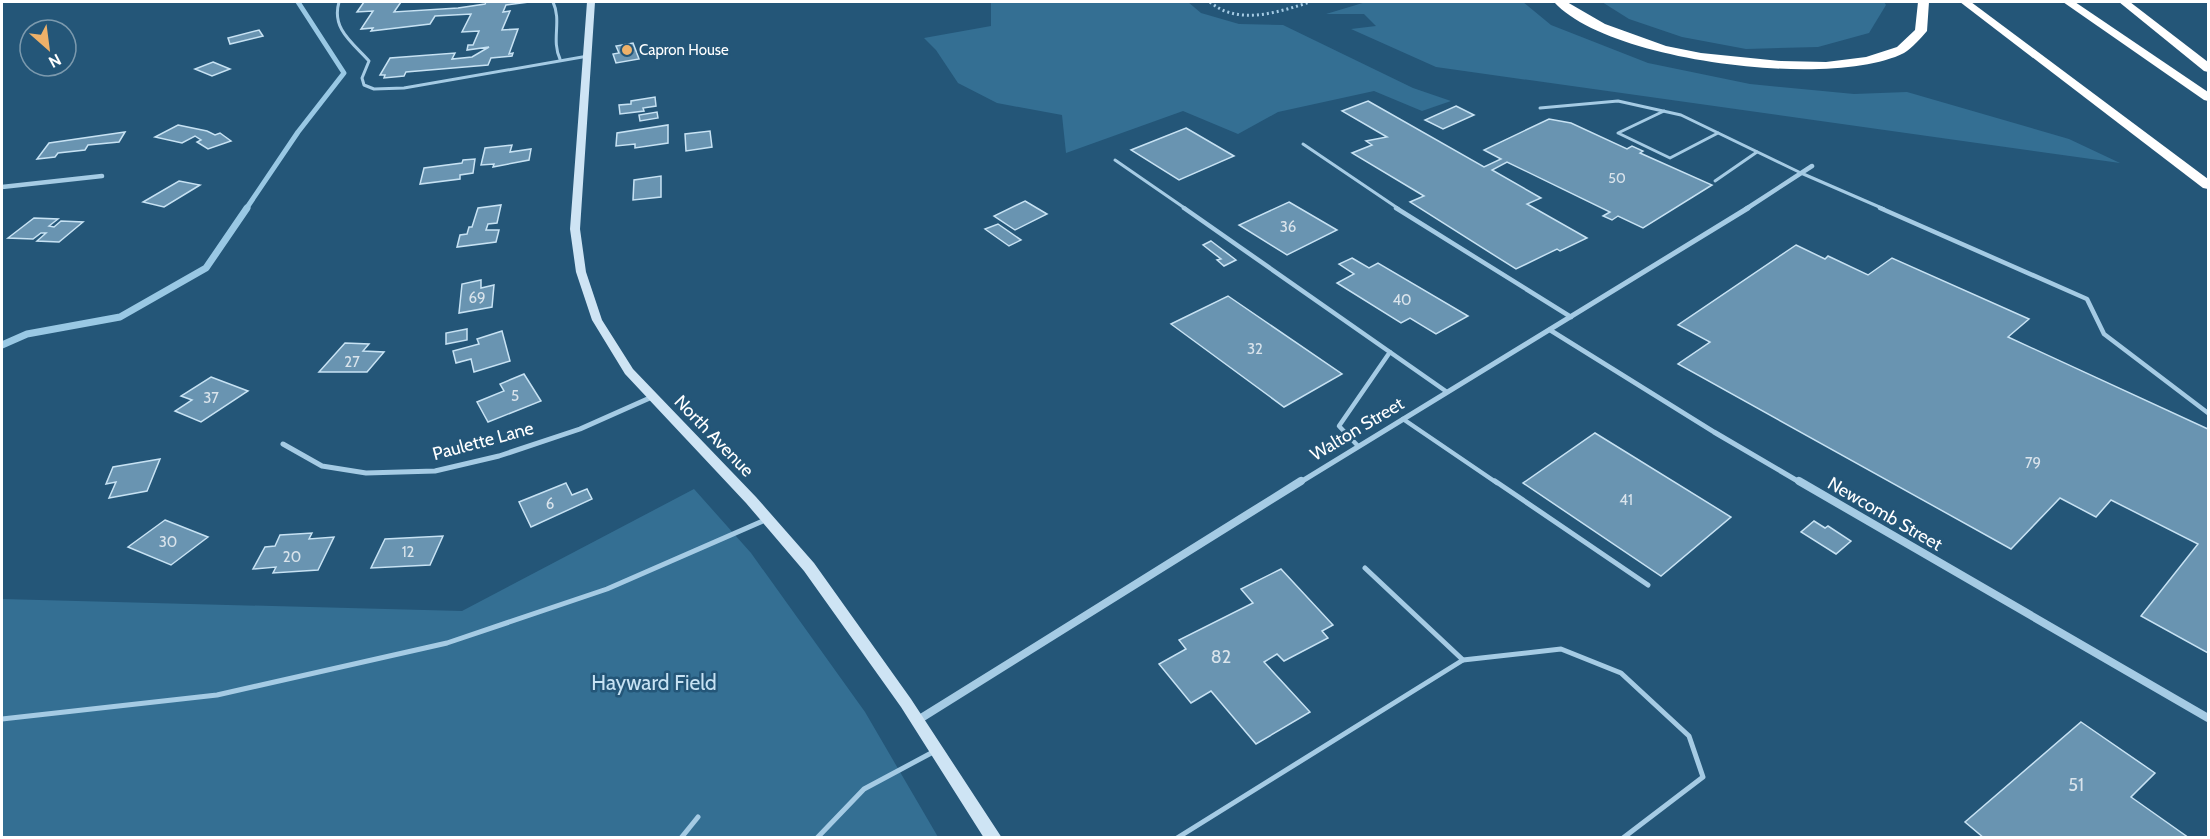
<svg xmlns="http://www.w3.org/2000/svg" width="2210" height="839" font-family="Cabin,sans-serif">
  <rect width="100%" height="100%" fill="#245678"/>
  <g fill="#346f93">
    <path d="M991,2H1188L1201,13L1239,24L1283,25L1413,88L1451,101L1422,111L1374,91L1278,112L1238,134L1183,111L1066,153L1062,115L997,103L958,83L936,50L924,38L991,26Z"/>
    <path d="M1366,2H1523L1551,25L1648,63L1750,84L1854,94L1907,92L2069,139L2120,163L1436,67L1351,29L1376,26L1364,14H1326Z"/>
    <path d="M1602,2H1884L1886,5L1869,33L1818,47L1746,49L1682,37L1629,19Z"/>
    <path d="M694,489L751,553L865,712L938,837L2,838V599L462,611Z"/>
  </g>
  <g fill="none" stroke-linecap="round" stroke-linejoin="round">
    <path stroke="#99c8e4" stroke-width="5" d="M246,209L298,132L344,73L298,2"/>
    <path stroke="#99c8e4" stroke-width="7" d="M2,345L27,334L120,317L206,268L247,208"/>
  </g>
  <g fill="#6994b1" stroke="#c7e2f3" stroke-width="1.5">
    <path d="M364,2H401L394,12L458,8L485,4L486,2H529L506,5L503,12L510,11L502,30L518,29L509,54L513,53L512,56L491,58L488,65L406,72L404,76L384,78L385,75H380L390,58L455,53L452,59L472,57L489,47L467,50L468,45H473L479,31L462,32L471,14L435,16L430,24L371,31L373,28L361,29L373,11L357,12Z"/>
    <path d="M259,30L263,36L230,44L228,38Z"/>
    <path d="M633,43L639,59L616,63L613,54L619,53L616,46Z"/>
    <path d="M213,62L230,69L212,76L195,69Z"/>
    <path d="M655,97L656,106L643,108L644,111L620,114L619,105L631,104V101Z"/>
    <path d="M1368,101L1484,167L1501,159L1484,150L1549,119L1571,123L1627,149L1632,146L1643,151L1640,153L1712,185L1643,228L1618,216L1612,220L1603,216L1610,212L1507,162L1492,170L1541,198L1527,204L1587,238L1560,251L1557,249L1516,269L1410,202L1424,196L1352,153L1372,145L1366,141L1387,137L1342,111Z"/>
    <path d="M1456,106L1474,115L1443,129L1425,120Z"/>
    <path d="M657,112L658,118L640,121L639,115Z"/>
    <path d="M178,125L207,131L215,135L220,133L231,141L208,149L197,142L201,140L195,136L182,143L155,137Z"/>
    <path d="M668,125V143L635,148V144L616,146L617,133Z"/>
    <path d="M1186,128L1234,156L1179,180L1131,150Z"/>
    <path d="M710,131L712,147L686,151L685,134Z"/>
    <path d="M125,132L119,142L88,145L85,150L58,153L55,157L37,159L49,143Z"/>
    <path d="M512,145L510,152L531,149L529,160L493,167L494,164L481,165L485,148Z"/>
    <path d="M475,159L473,173L460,175V179L420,184L424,168L462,163L463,160Z"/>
    <path d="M661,176V197L633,200L634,180Z"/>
    <path d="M179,181L200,185L164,207L143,202Z"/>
    <path d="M1025,201L1047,214L1015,230L994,216Z"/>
    <path d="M1289,202L1337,230L1287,255L1239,225Z"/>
    <path d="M501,205L497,223L488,224L486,230H499L496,242L457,247L460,235L467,234L469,227H472L478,208Z"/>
    <path d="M34,218L58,219L49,226L54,227L61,221L83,222L59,242L37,241L46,233H41L33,239L8,238Z"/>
    <path d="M998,224L1021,240L1009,246L985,229Z"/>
    <path d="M1211,241L1236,260L1224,266L1217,260L1221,259L1203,245Z"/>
    <path d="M1796,245L1825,259L1828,256L1868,275L1892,258L2029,319L2008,337L2208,429V653L2141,616L2198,544L2111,500L2096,517L2060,498L2011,549L1678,364L1710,342L1678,325Z"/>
    <path d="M1352,258L1369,268L1378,263L1468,316L1436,334L1410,318L1401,323L1337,283L1354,274L1339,264Z"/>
    <path d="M481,280V288L494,285L492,307L459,313L462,284Z"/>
    <path d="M1228,296L1342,374L1284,407L1171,324Z"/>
    <path d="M467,329V340L446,344V333Z"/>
    <path d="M502,331L510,361L474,372L471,359L456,363L453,351L479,344L477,339Z"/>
    <path d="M345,343L369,344L363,351L384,352L367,372H319Z"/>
    <path d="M524,374L541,401L488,422L477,402L504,391L500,384Z"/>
    <path d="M211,377L248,391L201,422L175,411L192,400L181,396Z"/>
    <path d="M1595,433L1731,517L1661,576L1523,483Z"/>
    <path d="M160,459L147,491L109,498L116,482L106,484L113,467Z"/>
    <path d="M566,483L572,495L587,489L592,499L531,527L519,502Z"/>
    <path d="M165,520L208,537L171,565L128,547Z"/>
    <path d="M1814,521L1825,528L1828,526L1851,541L1836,554L1801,532Z"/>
    <path d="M312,533L309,539L334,537L318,570L273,573L276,567L253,569L265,547L275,546L280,535Z"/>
    <path d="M443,536L430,565L371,568L385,539Z"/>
    <path d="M1281,569L1333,625L1322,631L1328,638L1284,661L1277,654L1264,662L1310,712L1256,744L1211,691L1191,703L1159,664L1186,649L1179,640L1253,603L1241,589Z"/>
    <path d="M2081,722L2155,773L2131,797L2189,838H1984L1965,822Z"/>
  </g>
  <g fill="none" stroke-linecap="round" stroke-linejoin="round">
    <path stroke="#a5cbe4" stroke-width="3" stroke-dasharray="2 3" stroke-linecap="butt" d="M1210,2C1238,26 1279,12 1310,2"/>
    <g stroke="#a5cbe4" stroke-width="3">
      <path d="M339,2C331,29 353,43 369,61L362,78L364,85L374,89L404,88L588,56"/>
      <path d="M553,2C562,21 551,40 560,59"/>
      <path d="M1540,108L1618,101L1681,115L1801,173L1884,209"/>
      <path d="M1664,111L1618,133L1670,158L1718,133"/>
      <path d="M1303,144L1399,209"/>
      <path d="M1115,160L1186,209"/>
      <path d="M1715,181L1757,152"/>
    </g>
    <g stroke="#a5cbe4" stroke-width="4.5">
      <path d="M1184,208L1447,392"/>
      <path d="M1396,208L1571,317"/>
      <path d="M1880,208L2087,299L2104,334L2208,413"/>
      <path d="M1403,419L1497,483"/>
      <path d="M1358,446L1339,426L1390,352"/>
    </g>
    <g stroke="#a5cbe4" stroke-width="5">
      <path d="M1495,481L1648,585"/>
      <path d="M1463,660L1561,649L1621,673L1689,736L1703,777L1623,838"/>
      <path d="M2,719L217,695L447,643L607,589L765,520"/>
      <path d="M681,838L698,817"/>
      <path d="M817,838L864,789L935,751"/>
      <path d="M1177,838L1463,660L1365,568"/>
    </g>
    <g stroke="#a5cbe4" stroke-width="4.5">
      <path d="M2,187L102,176"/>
      <path d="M1746,209L1812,166"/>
    </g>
    <g stroke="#a5cbe4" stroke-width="5">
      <path d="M1550,330L1714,432L1801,483"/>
      <path d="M283,444L322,466L366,473L435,471L499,456L580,429L652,397"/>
      <path d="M1299,483L1748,208"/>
    </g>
    <g stroke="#a5cbe4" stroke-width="8">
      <path d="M1799,481L2208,718"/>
      <path d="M918,720L1301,481"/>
    </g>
    <path fill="#cee4f4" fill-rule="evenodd" d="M587,2H595L580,229L586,272L602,320L633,369L756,497L814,563L911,699L1002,838H984L901,707L804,571L746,503L625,374L592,320L576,272L570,229Z"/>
    <g fill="#fff" fill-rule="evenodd">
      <path d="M1554,2H1567L1605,24L1666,46L1701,53L1781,61L1826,62L1866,57L1897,47L1915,30L1918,2H1929L1927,31C1921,38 1912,48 1904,53C1833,89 1608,62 1554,2Z"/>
      <path d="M1960,2H1971L2208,179V189L2203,188Z"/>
      <path d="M2063,2H2075L2208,92V101L2204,100Z"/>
      <path d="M2119,2H2130L2208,62V72L2204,71Z"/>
    </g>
  </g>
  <circle fill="#eeb169" stroke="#245678" stroke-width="2" cx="627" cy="50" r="6"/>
  <g text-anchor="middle" stroke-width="5" stroke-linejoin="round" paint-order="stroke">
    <g font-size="14" fill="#dae4ec">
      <text x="1617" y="183">50</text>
    </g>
    <g font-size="15" fill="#fff" stroke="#245678" text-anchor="start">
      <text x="639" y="55">Capron House</text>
    </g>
    <g font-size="15" fill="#dae4ec">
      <text x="1288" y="232">36</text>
      <text x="477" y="303">69</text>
      <text x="1402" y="305">40</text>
      <text x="1255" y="354">32</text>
      <text x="352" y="367">27</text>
      <text x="515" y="401">5</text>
      <text x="211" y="403">37</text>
      <text x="2033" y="468">79</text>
      <text x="1626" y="505">41</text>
      <text x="550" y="509">6</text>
      <text x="168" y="547">30</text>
      <text x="408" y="557">12</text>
      <text x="292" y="562">20</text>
    </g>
    <g font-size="18" fill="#fff" stroke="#245678">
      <text transform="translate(1357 429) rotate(-31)" y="6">Walton Street</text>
      <text transform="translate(714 436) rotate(46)" y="6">North Avenue</text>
      <text transform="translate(483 441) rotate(-15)" y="6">Paulette Lane</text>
      <text transform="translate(1885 514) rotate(30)" y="6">Newcomb Street</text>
    </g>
    <g font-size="18" fill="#dae4ec">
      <text x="1221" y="663">82</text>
      <text x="2076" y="791">51</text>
    </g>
    <g font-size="21" fill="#c7e2f3" stroke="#245678">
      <text x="654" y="690">Hayward Field</text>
    </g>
  </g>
  <rect width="2210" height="839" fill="none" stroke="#ffffff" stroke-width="6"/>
  <g transform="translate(48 48) rotate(152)"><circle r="28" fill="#245678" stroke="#7c9aae" stroke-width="1.5"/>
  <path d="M0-4.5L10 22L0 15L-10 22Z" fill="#eeb169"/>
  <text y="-9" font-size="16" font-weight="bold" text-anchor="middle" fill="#ffffff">N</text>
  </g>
</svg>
